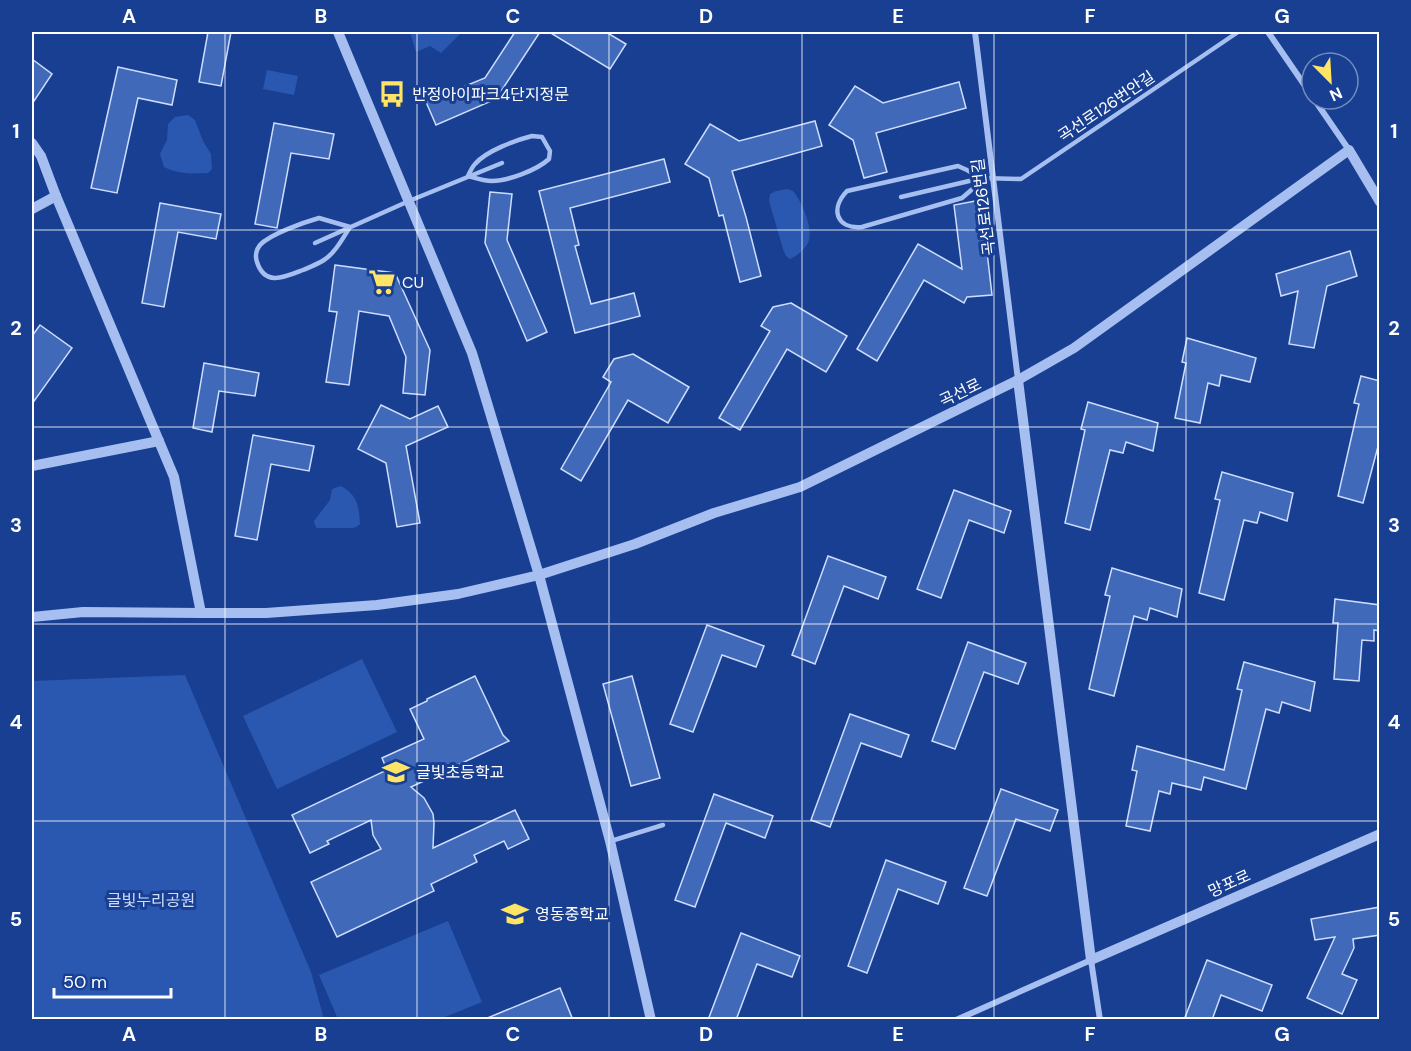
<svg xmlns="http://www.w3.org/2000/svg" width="1411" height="1051" font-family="'DM Sans','Noto Sans KR',sans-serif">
  <rect width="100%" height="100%" fill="#183f91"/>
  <g fill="#2a58b0">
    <path d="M410,32H459L460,34L441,53L430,46L416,52Z"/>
    <path d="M267,70L298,76L294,95L263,89Z"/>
    <path d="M188,115L195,120L203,141L211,154L212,169L208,173C192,174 178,174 164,167L160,154L167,140L168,124L175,117Z"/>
    <path d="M787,189L793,191C801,200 813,227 809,240C807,248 797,256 790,259L786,256L783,249L769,201L770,194L776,191Z"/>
    <path d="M341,486C357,495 359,505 360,524L356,527L353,528H317L315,525L314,521L330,500L332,489Z"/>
    <path d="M362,659L397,732L277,789L243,716Z"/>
    <path d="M185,675L311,972L324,1019H32V681Z"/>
    <path d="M448,921L482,1002L440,1019H338L319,975Z"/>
  </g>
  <g fill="#4069b9" stroke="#cdddfb" stroke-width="1.5">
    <path d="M208,32H231L221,86L199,82Z"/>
    <path d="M515,32H540L496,99L436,125L426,102L485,78Z"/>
    <path d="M549,32H606L626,44L610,69Z"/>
    <path d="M32,59L52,74L32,104Z"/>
    <path d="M118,67L177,80L172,105L138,98L117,193L91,188Z"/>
    <path d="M959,82L966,108L876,133L887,172L864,178L853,140L829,125L855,86L883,103Z"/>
    <path d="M815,121L822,146L732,171L746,217L761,276L740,282L723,215L719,216L709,178L685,164L710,124L739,141Z"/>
    <path d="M274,123L334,134L329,159L291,153L277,228L255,224Z"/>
    <path d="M664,159L670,182L570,208L579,245L575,246L591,304L634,293L640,316L575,333L539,191Z"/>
    <path d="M490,192L512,194L507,240L547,332L527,341L485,243Z"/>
    <path d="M981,200L992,295L967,297L964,303L924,280L877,361L857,349L918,244L962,269L954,205Z"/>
    <path d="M160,203L221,214L216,239L178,232L164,307L142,303Z"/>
    <path d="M1350,251L1357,276L1327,286L1314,348L1289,344L1298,291L1281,296L1276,274Z"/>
    <path d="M335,265L395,273L430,350L425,395L403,393L406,357L389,316L359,311L349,385L326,382L337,312L329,311Z"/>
    <path d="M791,303L847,336L826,372L787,349L740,430L719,418L770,331L761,326L773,307Z"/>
    <path d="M40,325L72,348L32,404V336Z"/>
    <path d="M1187,338L1256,358L1250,382L1221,375L1219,386L1208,383L1200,423L1175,418L1186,363L1182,362Z"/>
    <path d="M633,354L689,387L668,423L628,400L581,481L561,469L611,382L603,377L614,359Z"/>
    <path d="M204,363L259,373L255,396L219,391L212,432L193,428Z"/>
    <path d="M1361,376L1380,381V439L1363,503L1338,496L1359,404L1354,403Z"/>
    <path d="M1088,402L1158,423L1153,451L1126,442L1123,453L1110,450L1090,530L1065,523L1085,430L1081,429Z"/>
    <path d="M381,405L410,419L438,406L448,427L406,446L420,523L397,527L386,463L358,449Z"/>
    <path d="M253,435L314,446L309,471L271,464L257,540L235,536Z"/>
    <path d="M1222,472L1293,493L1287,521L1260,512L1257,523L1244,520L1224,600L1199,593L1220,500L1215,499Z"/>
    <path d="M954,490L1011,511L1004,533L969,520L941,598L917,589Z"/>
    <path d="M828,556L886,577L878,599L844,586L815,664L792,655Z"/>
    <path d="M1112,568L1182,589L1177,617L1150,608L1147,620L1134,616L1114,696L1089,689L1110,596L1105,595Z"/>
    <path d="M1335,599L1380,605V631L1374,630V641L1362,640L1359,681L1334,679L1338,623H1333Z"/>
    <path d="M707,625L764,646L756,667L722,655L693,732L670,724Z"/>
    <path d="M968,642L1026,663L1018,684L984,672L955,749L932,741Z"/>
    <path d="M1244,662L1315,682L1310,711L1282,702L1279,713L1266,709L1246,789L1204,777L1201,790L1172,783L1170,794L1159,791L1150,831L1126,826L1137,771L1132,770L1137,746L1224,770L1242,690L1237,689Z"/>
    <path d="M475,676L503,735L509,741L411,787L424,798L433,814L434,823L433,848L515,810L529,839L508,849L504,841L474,855L477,862L431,884L434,891L337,937L311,882L381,849L373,835L371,820L327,841L329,844L310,853L292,815L387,770L382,758L424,739L410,709L427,701V699Z"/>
    <path d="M632,676L660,778L631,786L603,684Z"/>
    <path d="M850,714L909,735L901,757L861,743L830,827L811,820Z"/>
    <path d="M1001,789L1058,810L1050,831L1016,819L987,896L964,888Z"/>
    <path d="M714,794L773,816L765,838L726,823L695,907L675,900Z"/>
    <path d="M886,860L946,882L938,904L898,889L867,973L848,966Z"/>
    <path d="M1380,907V935L1353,939L1354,948L1342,974L1357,980L1342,1014L1307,998L1335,937L1315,940L1311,919Z"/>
    <path d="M741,933L800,956L792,977L757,964L736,1020H708Z"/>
    <path d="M1207,960L1272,985L1262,1011L1221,995L1212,1020H1184Z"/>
    <path d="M560,988L573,1020H485V1019Z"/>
  </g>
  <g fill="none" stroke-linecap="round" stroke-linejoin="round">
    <g stroke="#a6bff0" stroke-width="4.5">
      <path d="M532,136L542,137L550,151L549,159C537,170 508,181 492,181C484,181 475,178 468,176C470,172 472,167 475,164C486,151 516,140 532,136Z"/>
      <path d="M958,166L967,170L981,178L976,186L962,198L862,227C836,229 830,209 847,191Z"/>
      <path d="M981,178L1021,179L1238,32"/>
      <path d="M901,197L982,178"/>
      <path d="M319,218L350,227C343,238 335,253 324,260C318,264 310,267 303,270C285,277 265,287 257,262C255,256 256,250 260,245C270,234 305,222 319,218Z"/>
      <path d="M315,243L409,201L502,163"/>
      <path d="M611,841L663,825"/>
    </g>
    <g stroke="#a6bff0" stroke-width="6">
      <path d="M975,32L1018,380"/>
      <path d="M1268,32L1312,96"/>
      <path d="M1314,99L1349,150"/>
      <path d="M956,1020L1091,960L1100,1020"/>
    </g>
    <g stroke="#a6bff0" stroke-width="10">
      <path d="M338,32L472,353L539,575L610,841L651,1020"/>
      <path d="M32,143L41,156L56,196L174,477L201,613L83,612L32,617"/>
      <path d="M32,209L56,196"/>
      <path d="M1018,380L1091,960L1380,834"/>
      <path d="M32,466L159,441"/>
      <path d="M201,613H266L377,605L458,594L539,575L635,544L714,513L800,487L1018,380L1074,348L1349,150L1380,202"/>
    </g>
  </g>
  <path fill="none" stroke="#fff" stroke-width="1.5" stroke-opacity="0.55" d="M225,32V1020M417,32V1020M609,32V1020M802,32V1020M994,32V1020M1186,32V1020M32,230H1380M32,427H1380M32,624H1380M32,821H1380"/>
  <defs>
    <symbol id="bus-bare" viewBox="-9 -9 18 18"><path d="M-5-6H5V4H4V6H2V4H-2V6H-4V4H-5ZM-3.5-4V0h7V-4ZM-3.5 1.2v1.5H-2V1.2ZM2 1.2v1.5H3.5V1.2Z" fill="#ffe465" stroke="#183f91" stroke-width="2.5" paint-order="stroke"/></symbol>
    <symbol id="supermarket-bare" viewBox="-9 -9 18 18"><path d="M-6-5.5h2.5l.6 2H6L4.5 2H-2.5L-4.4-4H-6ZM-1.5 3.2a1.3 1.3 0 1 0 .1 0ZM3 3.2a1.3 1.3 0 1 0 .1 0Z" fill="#ffe465" stroke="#183f91" stroke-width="2.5" paint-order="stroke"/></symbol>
    <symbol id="school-bare" viewBox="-9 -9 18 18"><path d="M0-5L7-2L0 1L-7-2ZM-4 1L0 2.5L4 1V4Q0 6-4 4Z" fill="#ffe465" stroke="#183f91" stroke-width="2.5" paint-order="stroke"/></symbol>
  </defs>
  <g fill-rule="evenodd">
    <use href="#bus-bare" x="373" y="75" width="38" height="38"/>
    <use href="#supermarket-bare" x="363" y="263" width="38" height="38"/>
    <use href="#school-bare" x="377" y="753" width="38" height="38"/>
    <use href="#school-bare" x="496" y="895" width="38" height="38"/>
  </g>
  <g text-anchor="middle" stroke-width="6" stroke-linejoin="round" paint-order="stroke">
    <g font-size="16" fill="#fff" stroke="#183f91" text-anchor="start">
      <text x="412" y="100">반정아이파크4단지정문</text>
      <text x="402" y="288">CU</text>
      <text x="416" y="778">글빛초등학교</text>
      <text x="535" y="920">영동중학교</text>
    </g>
    <g font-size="16" fill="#fff" stroke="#183f91">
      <text transform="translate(1106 106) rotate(-34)" y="6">곡선로126번안길</text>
      <text transform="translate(983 207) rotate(-97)" y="6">곡선로126번길</text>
      <text transform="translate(960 392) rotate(-26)" y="6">곡선로</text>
      <text transform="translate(1229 883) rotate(-24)" y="6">망포로</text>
    </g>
    <g font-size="16" fill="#cdddfb" stroke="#183f91">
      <text x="151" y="906">글빛누리공원</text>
    </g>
  </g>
  <rect width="1411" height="1051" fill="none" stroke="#183f91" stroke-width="66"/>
  <g transform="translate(1330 81) rotate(156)"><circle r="28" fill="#183f91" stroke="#748cbd" stroke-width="1.5"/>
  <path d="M0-4.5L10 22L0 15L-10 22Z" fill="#ffe465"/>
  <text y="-9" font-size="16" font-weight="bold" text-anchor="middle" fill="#ffffff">N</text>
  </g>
  <path d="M54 988v9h117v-9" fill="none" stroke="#ffffff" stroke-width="3"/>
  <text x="63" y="988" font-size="18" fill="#ffffff" stroke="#183f91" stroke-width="4.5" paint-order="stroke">50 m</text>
  <rect x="33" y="33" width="1345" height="985" fill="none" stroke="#fff" stroke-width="2"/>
  <g font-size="20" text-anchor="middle" font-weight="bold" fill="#fff">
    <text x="129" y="23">A</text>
    <text x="321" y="23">B</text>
    <text x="513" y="23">C</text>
    <text x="706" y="23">D</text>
    <text x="898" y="23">E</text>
    <text x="1090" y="23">F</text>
    <text x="1282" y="23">G</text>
    <text x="16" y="138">1</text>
    <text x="1394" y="138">1</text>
    <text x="16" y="335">2</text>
    <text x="1394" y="335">2</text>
    <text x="16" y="532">3</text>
    <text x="1394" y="532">3</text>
    <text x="16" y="729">4</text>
    <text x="1394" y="729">4</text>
    <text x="16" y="926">5</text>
    <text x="1394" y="926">5</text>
    <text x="129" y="1041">A</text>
    <text x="321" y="1041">B</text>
    <text x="513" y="1041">C</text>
    <text x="706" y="1041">D</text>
    <text x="898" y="1041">E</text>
    <text x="1090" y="1041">F</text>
    <text x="1282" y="1041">G</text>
  </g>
</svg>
